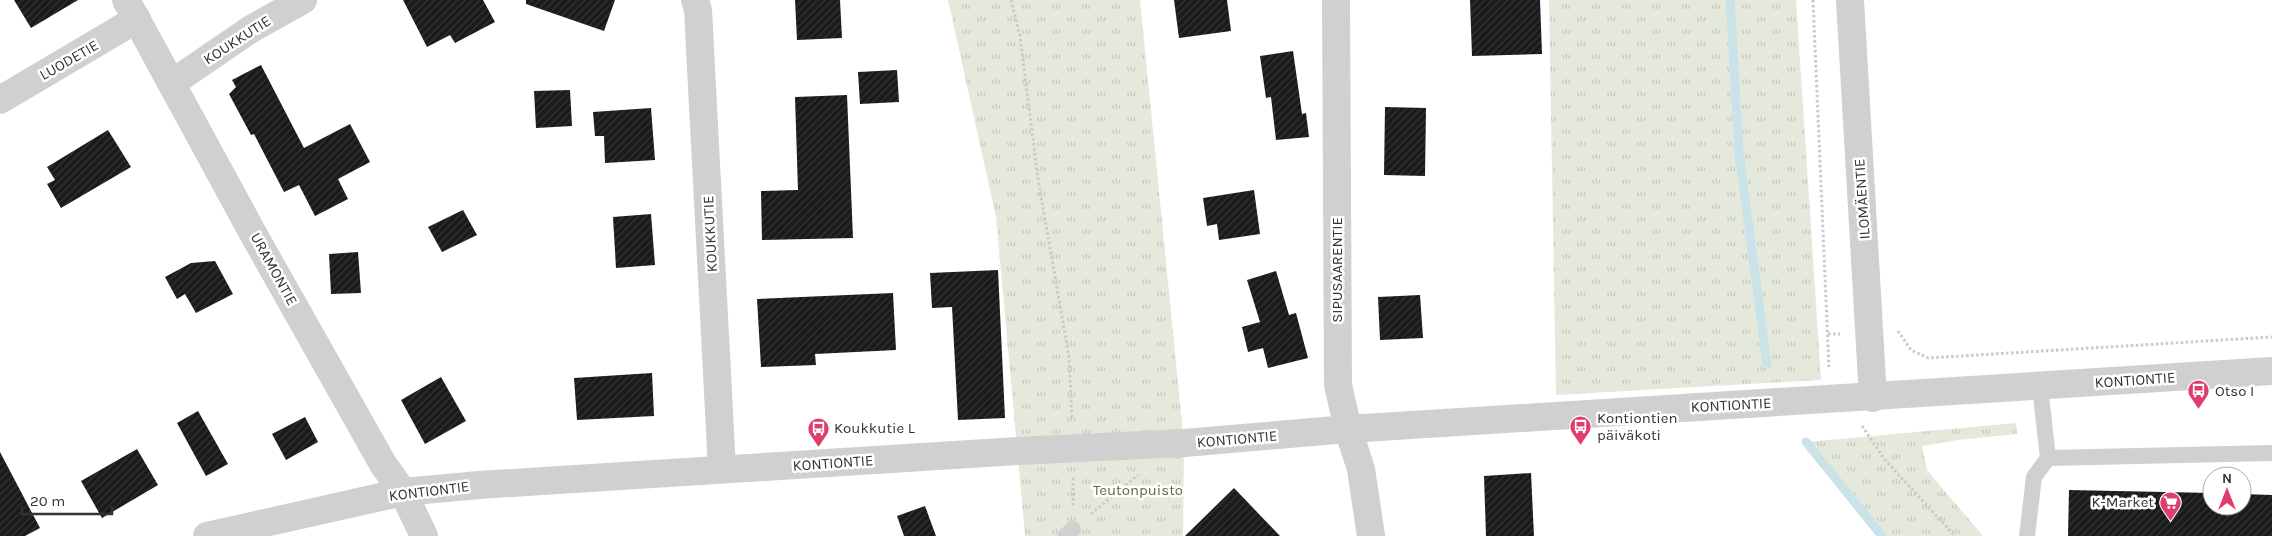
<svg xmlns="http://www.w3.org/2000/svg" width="2272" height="536" font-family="Karla,sans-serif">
  <defs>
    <pattern id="grass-tufts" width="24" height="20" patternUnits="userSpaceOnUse" patternTransform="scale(1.25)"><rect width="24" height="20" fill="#e5e9dc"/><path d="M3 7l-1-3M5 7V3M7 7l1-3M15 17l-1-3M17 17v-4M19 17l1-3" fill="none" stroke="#c5c8bd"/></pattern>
    <pattern id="building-hatch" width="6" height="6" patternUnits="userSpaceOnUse" patternTransform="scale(1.25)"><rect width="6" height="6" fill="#1a1a1a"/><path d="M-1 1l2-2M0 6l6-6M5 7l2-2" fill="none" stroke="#333"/></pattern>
  </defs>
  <rect width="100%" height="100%" fill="#fff"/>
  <g fill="url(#grass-tufts)">
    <path d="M948,0H1140L1184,443L1183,536H1025L996,217Z"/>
    <path d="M1549,0H1796L1821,380L1556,395Z"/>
    <path d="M2016,423L2017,434L1958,440L1922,446L1927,470L1983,536H1882L1806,442Z"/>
  </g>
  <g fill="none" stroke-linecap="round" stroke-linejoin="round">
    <g stroke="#c9e3e9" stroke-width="9">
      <path d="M1730,0L1739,152L1767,364"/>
      <path d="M1806,442L1882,536"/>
    </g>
  </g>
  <g fill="url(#building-hatch)">
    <path d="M14,0H78L31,28Z"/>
    <path d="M403,0H483L495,22L455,43L450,35L427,47Z"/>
    <path d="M526,0H615L604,31L526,4Z"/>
    <path d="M795,0H840L842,38L797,40Z"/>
    <path d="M1174,0H1227L1231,31L1179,38Z"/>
    <path d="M1470,0H1540L1542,54L1472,56Z"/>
    <path d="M1293,51L1302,114L1306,113L1309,137L1276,140L1271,97L1266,98L1260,56Z"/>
    <path d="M261,65L304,148L350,124L370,162L338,179L348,199L315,216L299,185L284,192L254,134L251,135L229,94L236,87L232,80Z"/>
    <path d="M897,70L899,102L860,104L858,72Z"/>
    <path d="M570,90L572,126L536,128L534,91Z"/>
    <path d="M847,95L853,238L762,240L761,191L798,190L795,97Z"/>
    <path d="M1385,107L1426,108L1425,176L1384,175Z"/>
    <path d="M651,108L655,160L605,163L604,136H595L593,112Z"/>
    <path d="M108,130L131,167L61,208L47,184L55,180L47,167Z"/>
    <path d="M1254,190L1260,234L1219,240L1217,224L1207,226L1203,198Z"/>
    <path d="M463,210L477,235L442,252L428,227Z"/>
    <path d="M651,214L655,265L616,268L613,217Z"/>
    <path d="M358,252L361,293L331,294L329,254Z"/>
    <path d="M215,261L233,294L196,313L185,294L177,299L165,277L191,263Z"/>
    <path d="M998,270L1005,418L958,420L952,307L932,308L930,273Z"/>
    <path d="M1276,271L1289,315L1296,313L1308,358L1268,368L1263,348L1248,352L1242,327L1260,322L1247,280Z"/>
    <path d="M893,293L896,350L815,354L816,365L761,367L757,299Z"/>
    <path d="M1420,295L1423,338L1380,340L1378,297Z"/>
    <path d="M652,373L654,416L577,420L574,378Z"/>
    <path d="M441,377L466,421L425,444L401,400Z"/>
    <path d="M198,411L228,464L206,476L177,423Z"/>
    <path d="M305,417L318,442L286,460L272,434Z"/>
    <path d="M137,449L158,485L102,518L81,481Z"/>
    <path d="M0,452L40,528L25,536H0Z"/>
    <path d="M1531,473L1534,536H1486L1484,476Z"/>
    <path d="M1234,488L1280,536H1185Z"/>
    <path d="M2069,490L2212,493V506H2242V494L2272,495V536H2068Z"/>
    <path d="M925,506L936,536H904L897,516Z"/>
  </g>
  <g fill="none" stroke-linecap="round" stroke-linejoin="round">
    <g stroke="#cacaca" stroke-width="3" stroke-dasharray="2.5 2.5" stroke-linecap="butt">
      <path d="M1011,0L1020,36L1038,179L1069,357L1072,419"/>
      <path d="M1813,0L1829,369"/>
      <path d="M1898,331L1911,350L1928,358L2272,337"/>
      <path d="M1828,334H1840"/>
      <path d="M1862,426L1885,460L1955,536"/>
      <path d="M1073,478V507"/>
      <path d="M1091,514L1138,475"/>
    </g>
    <g stroke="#d0d0d0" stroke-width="16">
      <path d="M2040,387L2048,458L2272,453"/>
      <path d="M1065,536L1073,529"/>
      <path d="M2027,536L2034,477L2048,458"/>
    </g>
    <g stroke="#d0d0d0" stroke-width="28">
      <path d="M695,0L698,10L722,469"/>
      <path d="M1336,0L1338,385L1348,429L1361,469L1371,536"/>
      <path d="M1850,0L1873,398"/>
      <path d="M172,83L251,29L303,0"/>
      <path d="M0,100L137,19"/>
    </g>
    <g stroke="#d0d0d0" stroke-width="28">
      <path d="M126,0L255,237L383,464L403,492L424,536"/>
      <path d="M207,536L403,492L479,485L1018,451L1184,443L1348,429L2272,371"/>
    </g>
  </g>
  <defs>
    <symbol id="bus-pin" viewBox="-11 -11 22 30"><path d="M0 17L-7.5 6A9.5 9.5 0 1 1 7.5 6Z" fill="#e03e6a" stroke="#fff"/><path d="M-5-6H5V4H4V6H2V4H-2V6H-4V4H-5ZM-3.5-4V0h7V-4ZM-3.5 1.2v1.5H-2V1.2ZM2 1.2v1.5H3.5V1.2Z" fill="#fff"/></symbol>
    <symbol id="supermarket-pin" viewBox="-11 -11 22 30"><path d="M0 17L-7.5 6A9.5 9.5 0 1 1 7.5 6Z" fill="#e03e6a" stroke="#fff"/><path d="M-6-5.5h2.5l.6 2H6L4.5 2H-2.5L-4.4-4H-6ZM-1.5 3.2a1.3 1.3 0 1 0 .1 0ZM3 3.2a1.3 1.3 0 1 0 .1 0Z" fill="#fff"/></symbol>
  </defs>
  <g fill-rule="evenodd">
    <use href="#bus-pin" x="2186" y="378" width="25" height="34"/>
    <use href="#bus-pin" x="1568" y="414" width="25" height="34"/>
    <use href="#bus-pin" x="806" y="416" width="25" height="34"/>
    <use href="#supermarket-pin" x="2158" y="490" width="25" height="34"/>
  </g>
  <g text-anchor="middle" stroke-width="5" stroke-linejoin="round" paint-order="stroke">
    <g font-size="15" fill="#333" stroke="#fff">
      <text transform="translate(237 40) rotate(-33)" y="5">KOUKKUTIE</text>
      <text transform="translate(69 60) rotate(-30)" y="5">LUODETIE</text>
      <text transform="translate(1862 199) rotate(-94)" y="5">ILOMÄENTIE</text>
      <text transform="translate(710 234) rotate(-93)" y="5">KOUKKUTIE</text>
      <text transform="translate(274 269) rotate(61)" y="5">URAMONTIE</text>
      <text transform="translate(1337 270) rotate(-90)" y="5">SIPUSAARENTIE</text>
      <text transform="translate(2135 380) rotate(-4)" y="5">KONTIONTIE</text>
      <text transform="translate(1731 405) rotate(-3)" y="5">KONTIONTIE</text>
      <text transform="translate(1237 439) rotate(-5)" y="5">KONTIONTIE</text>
      <text transform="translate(833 463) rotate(-4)" y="5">KONTIONTIE</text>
      <text transform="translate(429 491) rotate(-7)" y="5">KONTIONTIE</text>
    </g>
    <g font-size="15" fill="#333" stroke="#fff" text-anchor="start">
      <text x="2215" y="396">Otso I</text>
      <text x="1597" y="423">Kontiontien<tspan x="1597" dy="17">päiväkoti</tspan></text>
      <text x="834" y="433">Koukkutie L</text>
      <text x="2154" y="507" text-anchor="end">K-Market</text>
    </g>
    <g font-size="15" fill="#5e6e40" stroke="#fff">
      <text x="1138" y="495">Teutonpuisto</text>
    </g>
  </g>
  <g transform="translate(2227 491)"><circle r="24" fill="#ffffff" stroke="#adadad"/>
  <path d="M0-4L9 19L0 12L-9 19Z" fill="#e03e6a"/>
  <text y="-8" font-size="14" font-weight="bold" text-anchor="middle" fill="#333333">N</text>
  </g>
  <path d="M22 506v8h90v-8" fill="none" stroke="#333333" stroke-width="2.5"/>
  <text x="30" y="506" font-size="15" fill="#333333" stroke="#ffffff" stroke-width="4" paint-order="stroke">20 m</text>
</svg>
